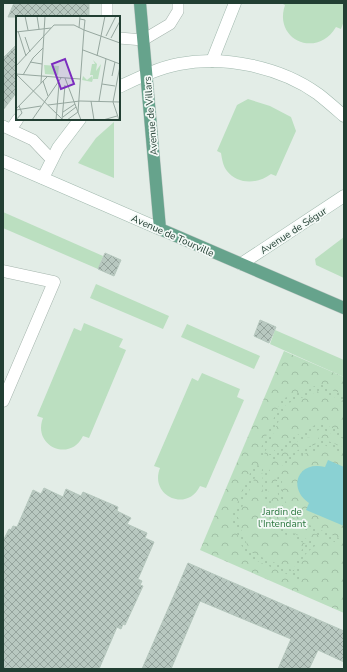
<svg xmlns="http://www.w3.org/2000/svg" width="347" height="672" font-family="'Nunito Sans',sans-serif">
  <defs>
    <pattern id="park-crowns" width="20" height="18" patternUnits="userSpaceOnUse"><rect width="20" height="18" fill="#bbdfc0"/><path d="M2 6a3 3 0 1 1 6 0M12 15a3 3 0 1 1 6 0" fill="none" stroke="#a0c0a5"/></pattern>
    <pattern id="garden-dots" width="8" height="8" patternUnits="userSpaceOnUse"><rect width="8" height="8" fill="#bbdfc0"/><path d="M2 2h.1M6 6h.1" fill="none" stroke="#a0c0a5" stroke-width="1.8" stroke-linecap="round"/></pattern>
    <pattern id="building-cross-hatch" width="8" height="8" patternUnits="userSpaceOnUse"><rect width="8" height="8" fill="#b8c8c0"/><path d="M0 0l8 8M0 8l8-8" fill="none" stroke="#95a49d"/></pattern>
  </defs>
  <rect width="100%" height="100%" fill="#e3ede7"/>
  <g fill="#bbdfc0">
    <path d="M281,3H344V21L341,29L336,27C317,59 273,40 285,5Z"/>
    <path d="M248,99L270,106L291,117L296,131L276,176L271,174C258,184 238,185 227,171C223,166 222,159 221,153L217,151L237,105Z"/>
    <path d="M114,122V178L78,163L96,138Z"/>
    <path d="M3,212L103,256L98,269L3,228Z"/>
    <path d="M344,237V278L316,265L315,259Z"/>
    <path d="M96,284L169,316L163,329L90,298Z"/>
    <path d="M84,323L123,339L119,347L126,350L89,438L83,436C70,463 32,446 43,418L37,416L74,328L81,331Z"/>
    <path d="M187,324L260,356L254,369L181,337Z"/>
    <path d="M275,330L344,360V377L270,344Z"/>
    <path d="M202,373L240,389L237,397L244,400L206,488L200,486C187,513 149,496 160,468L154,466L192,378L198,381Z"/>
  </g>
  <path fill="url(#park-crowns)" d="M284,351L344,377V613L200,550Z"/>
  <g fill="url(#garden-dots)">
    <path d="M320,384L344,395V401L319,391L286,404L263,457L258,455L282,399Z"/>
    <path d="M321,423L344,433V439L321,429L312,433L310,437C292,442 284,447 273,462L267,459L269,454H271C281,443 292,435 307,432L308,428Z"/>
    <path d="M319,437L344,448V454L322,444L319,451C305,452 295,456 286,467L282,465C290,453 300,447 315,445Z"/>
    <path d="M254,464L260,466L237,519L250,552L294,571C296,560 299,553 306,544L275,530L269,518L271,514C263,500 261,489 263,474L261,473L263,467L270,470C266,487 268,499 277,513L274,518L279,527L318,544C303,554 297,562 302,581L246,556L231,518Z"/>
    <path d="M278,474L283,476C280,489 282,502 293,510L291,517L339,538L337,543L283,520L286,512C278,499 275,488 278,474Z"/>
  </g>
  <path fill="#8ad1d3" d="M328,460L344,467V526L306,510L309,503C287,488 298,460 325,467Z"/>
  <g fill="url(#building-cross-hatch)" stroke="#b5c7bd">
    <path d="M14,3H89V17H8Z"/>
    <path d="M17,44V92L3,110V58Z"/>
    <path d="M105,253L121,260L114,276L98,269Z"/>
    <path d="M260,320L276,327L269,343L254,336Z"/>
    <path d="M44,488L63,497L66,489L81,496L83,492L118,507L117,511L131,518L127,524L147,533L145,538L154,542L138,579L142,581L140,585L143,586L125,625L123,624L121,629L117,627L99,669H3V541L9,529L11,530L13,526L17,527L33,490L41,494Z"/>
    <path d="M188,563L344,631V662L318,650L309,669H278L291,639L200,601L171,669H142Z"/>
  </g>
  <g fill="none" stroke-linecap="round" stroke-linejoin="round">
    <defs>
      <g id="lane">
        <path d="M107,3V17"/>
        <path d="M119,38L143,40L170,24L178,11V3"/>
        <path d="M3,126L33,140L51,159"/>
        <path d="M11,129L18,119"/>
      </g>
      <path id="street" d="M3,271L54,282L3,401"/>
      <g id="secondary">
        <path d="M212,61L235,3"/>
        <path d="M119,87C138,78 158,68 179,64C224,55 281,67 318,94C327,101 336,109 344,116"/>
        <path d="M3,161L160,229"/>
        <path d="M43,178L58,148L80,119"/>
        <path d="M241,264L344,196"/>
      </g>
      <path id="primary" d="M140,3L160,229L344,308"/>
    </defs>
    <use href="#lane" stroke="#a5b5ad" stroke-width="12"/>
    <use href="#street" stroke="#a5b5ad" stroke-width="13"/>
    <use href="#secondary" stroke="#a1b9ae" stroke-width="13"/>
    <use href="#primary" stroke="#c1c9c6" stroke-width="13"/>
    <use href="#lane" stroke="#fff" stroke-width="11"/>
    <use href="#street" stroke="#fff" stroke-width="12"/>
    <use href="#secondary" stroke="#fff" stroke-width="12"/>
    <use href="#primary" stroke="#66a38c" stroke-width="12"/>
  </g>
  <g text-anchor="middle" stroke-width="3.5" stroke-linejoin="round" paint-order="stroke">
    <g font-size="10" fill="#223f33" stroke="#f3f9f6">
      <text transform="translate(150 116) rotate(-95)" y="4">Avenue de Villars</text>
      <text transform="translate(293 230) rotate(-33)" y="4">Avenue de Ségur</text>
      <text transform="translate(173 235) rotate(24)" y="4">Avenue de Tourville</text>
    </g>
    <g font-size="10" fill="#2b773f" stroke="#f3f9f6">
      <text x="282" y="515">Jardin de<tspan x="282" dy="12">l'Intendant</tspan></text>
    </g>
  </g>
  <g transform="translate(16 16)">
    <rect width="104" height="104" fill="#e3ede7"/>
    <path d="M77,44L81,48L80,55L85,48L82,63H77L76,66L66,64L67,60L71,64L76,60V64L77,59H74L76,48H79Z" fill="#bbdfc0"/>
    <path d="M28,49L43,50L42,59L29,58Z" fill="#bbdfc0"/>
    <path fill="none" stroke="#96a79f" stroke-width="1" d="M9,0L12,14M21,0L23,13M64,3L69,4L68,14L104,27M63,12L64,0M2,15L10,40M0,16L35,12M90,20L100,0M9,21L14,36M95,22L104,5M67,34L104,48M81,40L89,0M14,46L26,48M0,50L38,9H58L68,14L62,96M0,58L47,104M0,58L64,63M7,59L17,42L27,32M96,60L99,46M49,62L65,104M27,65L32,80M25,67L29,0M86,68L99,70M75,85L78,104M83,85L90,43M32,89L64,85L104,86M0,93L31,61M0,94L25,90M47,96L59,88M47,101L60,91M0,104L6,97L3,90M16,104L45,62M40,104L43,68M46,104L49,69M51,104L62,96M87,104L101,100M103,104L97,86L104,50"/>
    <path fill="#7b2cbf" fill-opacity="0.15" stroke="#7b2cbf" stroke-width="2" d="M49,43L58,68L45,73L36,48Z"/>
    <rect width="104" height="104" fill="none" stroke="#223f33" stroke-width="2"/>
  </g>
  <rect width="347" height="672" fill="none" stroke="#223f33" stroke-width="8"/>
</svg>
